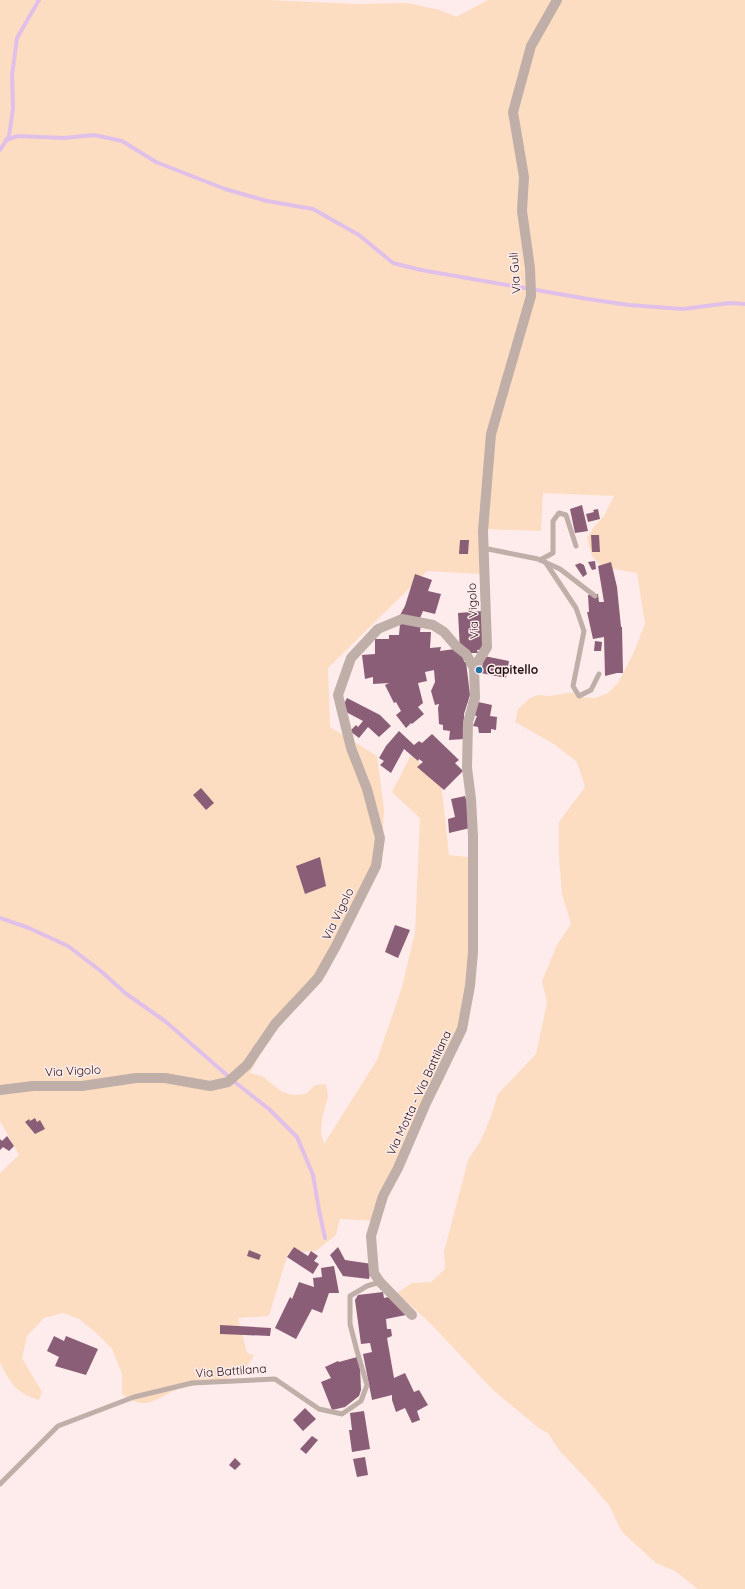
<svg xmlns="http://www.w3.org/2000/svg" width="745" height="1589" font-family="Quicksand,sans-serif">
  <rect width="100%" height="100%" fill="#feeced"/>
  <path fill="#fcddc1" d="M0,0H270L355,4L407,3L440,10L456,17L488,0H745V1589H698L675,1571L656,1563L622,1532L609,1505L592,1485L559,1450L548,1433L540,1429L493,1390L430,1323L397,1293L412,1283L431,1282L445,1269L444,1252L468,1160L481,1140L490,1119L498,1094L536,1054L547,1003L542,981L557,945L571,924L562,894L559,857V822L585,787L577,762L554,744L515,722L518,709L530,698L538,695L550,696L573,692L583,697L595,698L608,693L618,683L633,654L645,624L637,573L602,567L592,556L587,538L594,527L604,516L614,496L543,493L541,531L484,529L482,574L427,571L328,668L330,727L377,756L384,808L381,867L353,914L327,974L279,1019L250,1073L262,1076L282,1092L294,1095L306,1094L315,1085L326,1084L328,1096L322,1119L321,1132L324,1144L377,1060L402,987L415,932L420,818L392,792L411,755L441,782L449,855L476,858L461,1040L442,1083L420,1120L392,1179L379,1221L340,1219L336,1235L316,1251L288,1253L269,1316L238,1318L247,1353L254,1355C241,1385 204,1381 176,1390C167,1393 157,1401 147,1403C137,1404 130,1400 122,1394V1374L112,1349L95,1332L79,1319L63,1313L44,1318L27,1336L22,1358L42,1392L39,1400C16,1393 10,1383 0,1363V1173L19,1155L0,1121Z"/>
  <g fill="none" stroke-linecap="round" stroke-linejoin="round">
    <g stroke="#e0c0e9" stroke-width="4">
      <path d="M6,140L18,136L64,138L94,135L122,141L156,162L225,189L267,201L313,209L359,235L393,263L421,270L588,299L629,305L683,309L729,303L745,304"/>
      <path d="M0,150L9,136L13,109L12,75L17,38L39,0"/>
      <path d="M0,918L29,928L68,946L102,972L125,993L165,1021L236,1083L269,1109L297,1137L313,1175L319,1210L325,1238"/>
    </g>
  </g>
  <g fill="#8a5e76">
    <path d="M582,505L588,531L575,533L570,509Z"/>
    <path d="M598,509L600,519L588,522L586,514L594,512L593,510Z"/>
    <path d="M591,535H599L600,552H592Z"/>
    <path d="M460,540H469L468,554H459Z"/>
    <path d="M595,561L596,569L592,570L588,562Z"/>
    <path d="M611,562L617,587L621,627H622L623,673H617L605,676L604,637L593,639L587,612H589L588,595L598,594L599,602H604L598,566Z"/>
    <path d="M580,563L584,565L587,574L583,577L575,565Z"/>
    <path d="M415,574L432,580L428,591L441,594L435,614L423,611L420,618L399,617L405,606Z"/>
    <path d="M483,611L485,649L477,650L478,653H469V650H460L458,613Z"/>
    <path d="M400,624H421L420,632H431L430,648L441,647L440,651L455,649L463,653L464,662H466L470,695L464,714V739L449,740L450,731L443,730V725L439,724L438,708L439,704L435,705L431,691L435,682L434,670L425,672L427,681L418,683L423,703L418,707L424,714L412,724L411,723L406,728L396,715L401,711L396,702L394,703L385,685L389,683L373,684V677L365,679L362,655L375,654V639H389V635H399Z"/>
    <path d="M595,641L602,642L601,651H594Z"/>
    <path d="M484,656L509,661L506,678L481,673Z"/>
    <path d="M347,698L380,715L391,726L379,737L368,727L359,738L350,731L356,725L358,727L363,721L348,713L342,708Z"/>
    <path d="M469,700L492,705L490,716L497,717L496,730L491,729V733H479L478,727L473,726L477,716L467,713Z"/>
    <path d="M399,731L414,745L419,741L422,743L432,734L459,760L455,763L463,771L444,790L417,767L423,762L419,759L418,761L404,749L391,773L380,765L384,761L379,758L386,746Z"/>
    <path d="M201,788L214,803L206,810L193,795Z"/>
    <path d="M465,796L469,810L470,828L449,833L448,819L455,817L451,799Z"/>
    <path d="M320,857L326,886L305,894L296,866Z"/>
    <path d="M395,925L410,930L398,958L385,952Z"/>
    <path d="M35,1118L37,1122L40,1120L45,1129L35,1134L25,1122L29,1119L30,1121Z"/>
    <path d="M7,1136L14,1146L9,1151L3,1147L0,1150V1139L2,1141Z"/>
    <path d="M294,1247L308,1256L311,1251L318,1256L314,1261L319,1264L313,1274L287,1257Z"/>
    <path d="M338,1247L345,1260L372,1264L369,1279L343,1276L330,1255Z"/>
    <path d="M249,1250L261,1255L259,1260L247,1256Z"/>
    <path d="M334,1266L339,1293H329L322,1313L312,1309L296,1339L275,1328L290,1297L292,1299L299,1282L314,1287L313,1278L322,1277L321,1268Z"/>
    <path d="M383,1292L384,1298L393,1296L406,1315L386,1319L387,1329H391L392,1336L387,1338L394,1378L405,1373L414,1392L419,1390L428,1405L417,1411L420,1420L412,1423L405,1408L396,1412L392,1400V1395L372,1400L363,1354L372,1352L370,1343L361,1344L355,1300L358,1295Z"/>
    <path d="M220,1325L271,1328L270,1336L220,1334Z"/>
    <path d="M54,1336L64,1341L66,1336L98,1349L86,1375L55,1366L59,1357L47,1351Z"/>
    <path d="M357,1357L360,1368L361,1390L359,1396L345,1407L332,1410L321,1382L331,1378L325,1367L338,1361L339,1362Z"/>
    <path d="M305,1408L316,1419L303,1431L293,1420Z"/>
    <path d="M364,1411L370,1449L352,1452L349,1430H352L350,1413Z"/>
    <path d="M312,1436L318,1440L306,1454L300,1449Z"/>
    <path d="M365,1457L368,1475L357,1477L353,1459Z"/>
    <path d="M235,1458L241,1464L235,1470L229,1465Z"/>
  </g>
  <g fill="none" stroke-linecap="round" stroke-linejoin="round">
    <g stroke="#c0aea8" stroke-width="5">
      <path d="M483,548L538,559L560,569L595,596"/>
      <path d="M540,560L553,553V521L559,513L566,515L576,546"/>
      <path d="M546,563L576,608L584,631L573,686L579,696L591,690L599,674"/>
      <path d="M0,1484L58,1426L134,1397L192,1383L275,1379L319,1409L342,1414L361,1401L367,1385L357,1351L350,1324V1296L367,1286L380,1282"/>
    </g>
    <g stroke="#c0aea8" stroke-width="10">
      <path d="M474,668L487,647L483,531L491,434L531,296L530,268L522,211L524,177L513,112L531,46L557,0"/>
      <path d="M0,1090L33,1086H82L136,1078H165L210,1086L228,1082L247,1065L275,1024L318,978L336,946L376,866L380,838L367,789L351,748L338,695L351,658L378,629L402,619L433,625L444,632L456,646L466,654L474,668L475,698L468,722L467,768L471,799L473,836V952L470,986L462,1029L426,1103L398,1168L383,1196L371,1236L374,1273L380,1282L412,1315"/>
    </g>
  </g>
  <circle fill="#2074a4" stroke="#feeced" stroke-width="1.5" cx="479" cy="670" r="4"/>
  <g text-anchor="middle" stroke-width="3" stroke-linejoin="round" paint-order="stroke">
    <g font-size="12" fill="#201113" stroke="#feeced">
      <text transform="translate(515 273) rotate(-94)" y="4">Via Guli</text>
      <text transform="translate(473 611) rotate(-93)" y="4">Via Vigolo</text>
      <text transform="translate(338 914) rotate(-64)" y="4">Via Vigolo</text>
      <text transform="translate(73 1071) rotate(-3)" y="4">Via Vigolo</text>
      <text transform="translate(419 1093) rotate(-65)" y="4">Via Motta - Via Battilana</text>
      <text transform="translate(231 1371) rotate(-4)" y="4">Via Battilana</text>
    </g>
    <g font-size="12" font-weight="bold" fill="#201113" stroke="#feeced" text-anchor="start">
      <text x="487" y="674">Capitello</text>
    </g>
  </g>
</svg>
